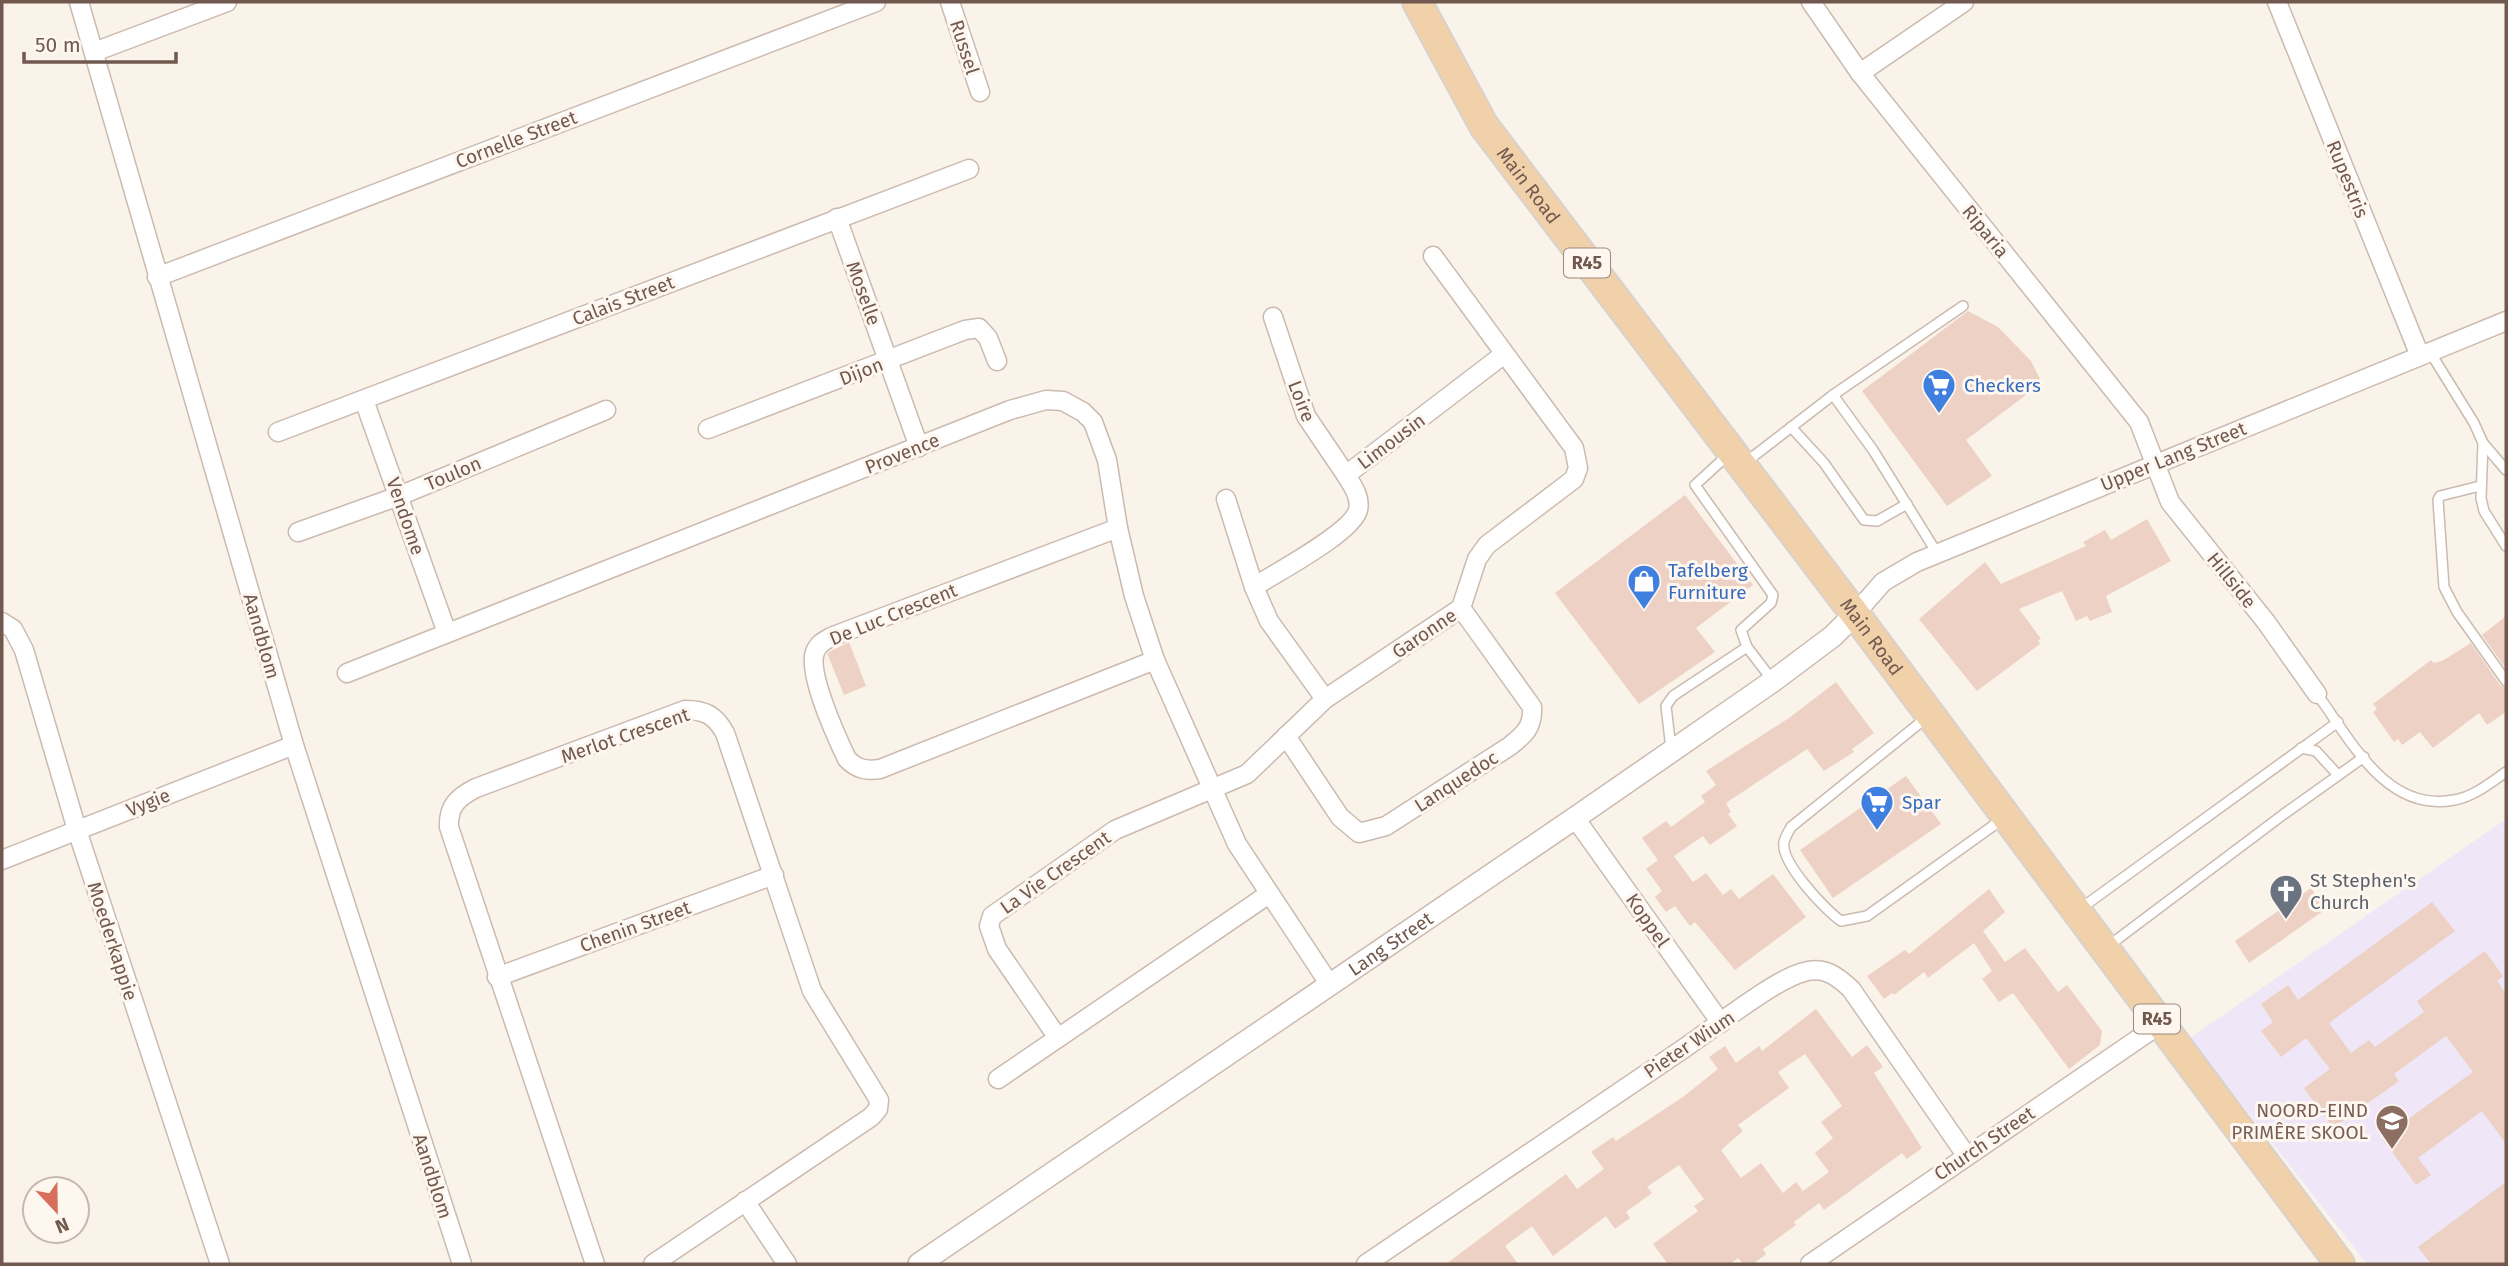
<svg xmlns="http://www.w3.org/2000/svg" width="2508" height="1266" font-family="'Fira Sans',sans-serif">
  <rect width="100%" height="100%" fill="#faf3e9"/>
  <path fill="#efe6f7" d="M2506,819V1264H2367L2190,1038Z"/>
  <g fill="#edd1c4" fill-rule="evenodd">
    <path d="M1968,311L1998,327L2031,361L2042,383L1966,440L1992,476L1947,506L1862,391Z"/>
    <path d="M1685,495L1753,585L1696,628L1715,652L1639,704L1555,593Z"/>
    <path d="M2147,519L2171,561L2106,596L2112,612L2090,621L2087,616L2076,621L2062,591L2019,609L2041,639L2038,640L2040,644L1977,691L1919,619L1985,562L2001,584L2086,546L2083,542L2105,530L2111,540Z"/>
    <path d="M2506,616V669L2482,635Z"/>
    <path d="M849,642L866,686L844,695L827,653Z"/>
    <path d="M2471,643L2500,685L2506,688V712L2487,725L2479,713L2433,748L2420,732L2402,745L2398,739L2394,742L2373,712L2377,709L2373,704L2431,660L2434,663L2442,661Z"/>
    <path d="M1836,682L1874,733L1852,749L1854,752L1824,771L1807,749L1726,803L1731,812L1728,814L1737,826L1710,845L1703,836L1674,856L1693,882L1706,873L1723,895L1731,889L1739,899L1773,874L1806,917L1735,970L1695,922L1690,926L1675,906L1666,912L1655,897L1662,891L1646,869L1658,860L1642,838L1666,821L1671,827L1705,802L1701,796L1716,785L1706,771L1789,718Z"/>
    <path d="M1906,776L1941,824L1833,898L1800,850Z"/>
    <path d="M2311,888L2326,909L2249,963L2235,941Z"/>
    <path d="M1989,889L2005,912L1983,931L2005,962L2025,948L2058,992L2067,985L2102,1031L2100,1045L2069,1069L2013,993L1999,1002L1982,979L1992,971L1974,943L1928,978L1924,972L1894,995L1892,993L1884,999L1867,976L1905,950L1909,954Z"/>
    <path d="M2432,902L2455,931L2329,1023L2351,1053L2369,1040L2375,1047L2424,1012L2417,1001L2485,951L2503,976L2497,981L2506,994V1144L2482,1111L2418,1158L2431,1175L2416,1185L2382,1138L2473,1072L2446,1036L2394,1074L2399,1081L2333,1128L2304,1088L2330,1069L2306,1038L2281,1057L2261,1031L2273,1022L2261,1004L2288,985L2298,1000Z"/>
    <path d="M1816,1009L1852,1057L1867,1045L1883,1067L1874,1073L1922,1148L1907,1159L1902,1153L1824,1210L1819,1203L1794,1222L1796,1225L1763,1249L1766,1254L1753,1264H1743L1738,1258L1730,1264H1668L1653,1244L1698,1211L1694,1206L1704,1199L1679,1165L1647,1187L1652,1193L1626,1212L1630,1218L1615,1229L1606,1216L1553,1256L1532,1226L1505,1246L1518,1264H1446L1566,1174L1577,1189L1604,1169L1591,1152L1613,1137L1616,1141L1683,1097L1718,1069L1709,1057L1725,1046L1736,1063L1759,1046L1762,1051ZM1805,1054L1842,1106L1821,1122L1833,1138L1815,1153L1829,1172L1803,1191L1796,1182L1783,1193L1761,1163L1741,1178L1721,1150L1743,1131L1738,1125L1789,1088L1778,1072Z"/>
    <path d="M2506,1182V1264H2431L2418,1247Z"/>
  </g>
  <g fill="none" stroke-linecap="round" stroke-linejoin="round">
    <defs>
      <g id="service">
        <path d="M2430,352L2474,423L2483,443L2481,498L2484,511L2506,546"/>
        <path d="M1833,395L1873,450L1937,553"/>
        <path d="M1791,427L1824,463L1864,520L1877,521L1907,504"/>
        <path d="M2483,443L2506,470"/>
        <path d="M1730,453L1695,485L1773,595L1771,603L1741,630L1747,647"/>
        <path d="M1746,462L1833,395L1963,306"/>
        <path d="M2480,486L2440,496L2438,500L2444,587L2457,612L2506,681"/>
        <path d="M2317,694C2351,740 2386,813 2454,800C2473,797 2490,783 2506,772"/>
        <path d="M1926,718L1791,827C1789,831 1785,837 1784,842C1780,862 1825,910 1841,921L1867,916L2004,818"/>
        <path d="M2301,748L2316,751L2338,775"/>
        <path d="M1671,749L1666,706L1673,696L1747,647L1773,681"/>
        <path d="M2080,909L2338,722"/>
        <path d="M2107,947L2284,814L2364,757"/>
      </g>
      <g id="minor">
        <path d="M79,2L294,745L462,1264"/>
        <path d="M950,2L980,92"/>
        <path d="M1811,2L1860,73L2139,422L2170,502L2266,622L2317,694"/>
        <path d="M2277,2L2420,356"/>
        <path d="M94,52L227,2"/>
        <path d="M1860,73L1964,2"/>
        <path d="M837,218L919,447"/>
        <path d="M157,277L876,2"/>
        <path d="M1273,317L1306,416L1346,475"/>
        <path d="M364,400L447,633"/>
        <path d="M708,429L965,330L979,328L988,338L997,361"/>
        <path d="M278,432L969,169"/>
        <path d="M1226,499L1254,587L1269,621L1325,699"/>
        <path d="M1118,528L831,637C824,641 818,644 815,652C807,673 837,738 847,759C857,769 865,771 880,769L1155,660"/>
        <path d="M298,532L399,496L606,410"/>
        <path d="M1254,587C1275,573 1352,533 1358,510C1361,498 1353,486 1346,475L1503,355"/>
        <path d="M1855,614L1883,582L1917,562L2506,321"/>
        <path d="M2,622L13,629L24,650L77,830L220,1264"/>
        <path d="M347,673L1010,410L1046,400L1063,401L1083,412L1093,422L1107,460L1118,528L1134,596L1155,660L1237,844L1330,985"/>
        <path d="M1286,736L1340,817L1359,833L1386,826L1510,746C1525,734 1533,727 1532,707L1461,608"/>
        <path d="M1575,818L1721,1023"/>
        <path d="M2,860L294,745"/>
        <path d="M497,977L774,875"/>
        <path d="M1058,1038L997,949L989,926L992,916L1115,830L1247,774L1325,699L1461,608L1477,559L1487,545L1574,479L1578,468L1574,448L1433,256"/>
        <path d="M998,1079L1269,894"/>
        <path d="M745,1201L787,1264"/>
        <path d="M595,1264L449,827C448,806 458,797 476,788L685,710C705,710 715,715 725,733L812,991L879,1100L878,1109L871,1117L653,1264"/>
        <path d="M1366,1264C1472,1192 1577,1121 1683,1049C1711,1030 1775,979 1804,972C1824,966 1837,976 1851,989L1966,1155"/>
        <path d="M1810,1264L2160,1024"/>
      </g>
      <g id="tertiary">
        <path id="s1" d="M919,1264L1575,818L1773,681L1833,636L1855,614"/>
      </g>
      <g id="primary">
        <path id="s2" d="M1417,2L1484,126L1855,614L2340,1264"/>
      </g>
    </defs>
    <use href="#service" stroke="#cbbab0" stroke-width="12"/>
    <use href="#minor" stroke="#cbbab0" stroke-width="21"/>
    <use href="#tertiary" stroke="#cbbab0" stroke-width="24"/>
    <use href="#primary" stroke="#d8d1ce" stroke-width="32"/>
    <use href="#service" stroke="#fff" stroke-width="9"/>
    <use href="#minor" stroke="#fff" stroke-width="18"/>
    <use href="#tertiary" stroke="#fff" stroke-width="21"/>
    <use href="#primary" stroke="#f1d1a9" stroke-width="28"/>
  </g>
  <defs>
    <symbol id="supermarket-pin" viewBox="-11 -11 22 30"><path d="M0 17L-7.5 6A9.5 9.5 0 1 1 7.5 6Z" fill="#3f7fe0" stroke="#fdf7f0"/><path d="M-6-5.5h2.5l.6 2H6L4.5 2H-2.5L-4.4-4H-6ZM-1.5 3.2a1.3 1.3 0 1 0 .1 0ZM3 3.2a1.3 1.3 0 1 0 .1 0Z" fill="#fff"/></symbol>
    <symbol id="shop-pin" viewBox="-11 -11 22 30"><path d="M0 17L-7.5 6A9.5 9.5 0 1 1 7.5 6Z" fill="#3f7fe0" stroke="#fdf7f0"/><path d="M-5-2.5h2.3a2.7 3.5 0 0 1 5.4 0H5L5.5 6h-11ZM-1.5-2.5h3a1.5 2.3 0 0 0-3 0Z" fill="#fff"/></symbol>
    <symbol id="church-pin" viewBox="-11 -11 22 30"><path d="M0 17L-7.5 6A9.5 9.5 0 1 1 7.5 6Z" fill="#6b7280" stroke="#fdf7f0"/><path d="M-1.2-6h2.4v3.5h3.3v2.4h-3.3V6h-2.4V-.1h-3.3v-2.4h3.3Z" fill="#fff"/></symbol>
    <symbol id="school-pin" viewBox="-11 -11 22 30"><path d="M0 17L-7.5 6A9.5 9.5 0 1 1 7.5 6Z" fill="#8d6e63" stroke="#fdf7f0"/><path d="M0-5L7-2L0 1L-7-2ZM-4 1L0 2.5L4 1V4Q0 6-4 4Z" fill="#fff"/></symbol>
  </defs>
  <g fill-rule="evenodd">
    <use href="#supermarket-pin" x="1920" y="366" width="38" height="52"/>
    <use href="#shop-pin" x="1625" y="562" width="38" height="52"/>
    <use href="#supermarket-pin" x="1858" y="783" width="38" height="52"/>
    <use href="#church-pin" x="2267" y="872" width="38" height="52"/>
    <use href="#school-pin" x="2373" y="1102" width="38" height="52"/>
  </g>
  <g text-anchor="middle" stroke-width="6" stroke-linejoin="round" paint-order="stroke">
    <g fill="#fdf7f0" stroke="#9c887f" stroke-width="2">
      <rect x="1564" y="248.5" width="46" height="29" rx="5"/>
      <rect x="2134" y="1004.5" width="46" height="29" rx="5"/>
    </g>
    <g font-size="18" font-weight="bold" fill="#72594f">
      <text x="1587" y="269">R45</text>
      <text x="2157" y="1025">R45</text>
    </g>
    <g font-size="19" fill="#72594f" stroke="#fdf7f0">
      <text transform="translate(965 47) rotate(72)" y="7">Russel</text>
      <text transform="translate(516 139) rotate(-21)" y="7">Cornelle Street</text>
      <text transform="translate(2348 179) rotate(68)" y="7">Rupestris</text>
      <text dy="7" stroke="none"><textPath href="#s2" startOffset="215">Main Road</textPath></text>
      <text transform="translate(1986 231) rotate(51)" y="7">Riparia</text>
      <text transform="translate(864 293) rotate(70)" y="7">Moselle</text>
      <text transform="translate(623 300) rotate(-21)" y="7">Calais Street</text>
      <text transform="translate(861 371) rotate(-21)" y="7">Dijon</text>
      <text transform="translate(1302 401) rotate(69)" y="7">Loire</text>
      <text transform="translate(1391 441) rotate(-37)" y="7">Limousin</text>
      <text transform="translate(902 453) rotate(-22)" y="7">Provence</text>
      <text transform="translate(2173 456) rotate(-22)" y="7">Upper Lang Street</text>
      <text transform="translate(453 473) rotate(-23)" y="7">Toulon</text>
      <text transform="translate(406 516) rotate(71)" y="7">Vendome</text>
      <text transform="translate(2232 580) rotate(51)" y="7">Hillside</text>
      <text transform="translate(893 614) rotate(-22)" y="7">De Luc Crescent</text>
      <text transform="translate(1424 633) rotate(-34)" y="7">Garonne</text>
      <text transform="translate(262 636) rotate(74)" y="7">Aandblom</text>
      <text dy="7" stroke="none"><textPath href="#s2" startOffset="782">Main Road</textPath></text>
      <text transform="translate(625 735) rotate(-19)" y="7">Merlot Crescent</text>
      <text transform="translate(1456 781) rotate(-33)" y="7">Lanquedoc</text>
      <text transform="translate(148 802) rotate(-22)" y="7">Vygie</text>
      <text transform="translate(1055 872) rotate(-35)" y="7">La Vie Crescent</text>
      <text transform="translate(1648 920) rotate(55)" y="7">Koppel</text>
      <text transform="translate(635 926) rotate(-20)" y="7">Chenin Street</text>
      <text transform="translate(113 941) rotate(72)" y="7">Moederkappie</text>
      <text dy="7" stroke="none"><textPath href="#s1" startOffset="570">Lang Street</textPath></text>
      <text transform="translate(1689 1044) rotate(-34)" y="7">Pieter Wium</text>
      <text transform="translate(1984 1143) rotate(-34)" y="7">Church Street</text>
      <text transform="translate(433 1176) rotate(72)" y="7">Aandblom</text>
    </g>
    <g font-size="19" fill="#366cbe" stroke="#fdf7f0" text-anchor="start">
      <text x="1964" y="392">Checkers</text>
      <text x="1668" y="577">Tafelberg<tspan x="1668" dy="22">Furniture</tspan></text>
      <text x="1902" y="809">Spar</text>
    </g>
    <g font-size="19" fill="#5b616d" stroke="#fdf7f0" text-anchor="start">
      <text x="2310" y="887">St Stephen's<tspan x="2310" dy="22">Church</tspan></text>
    </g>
    <g font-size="19" fill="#785e54" stroke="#fdf7f0" text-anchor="end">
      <text x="2368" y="1117">NOORD-EIND<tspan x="2368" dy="22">PRIMÊRE SKOOL</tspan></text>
    </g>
  </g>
  <rect width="2508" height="1266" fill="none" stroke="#72594f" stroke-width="7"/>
  <g transform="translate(56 1210) rotate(158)"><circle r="33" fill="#fdf7f0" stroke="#c5b8b0" stroke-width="2"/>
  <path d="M0-5L12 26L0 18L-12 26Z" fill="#d76f5c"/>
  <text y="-10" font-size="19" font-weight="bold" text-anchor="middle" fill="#72594f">N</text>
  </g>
  <path d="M24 52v10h152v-10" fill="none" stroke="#72594f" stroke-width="3.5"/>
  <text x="35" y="52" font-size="21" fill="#72594f" stroke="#fdf7f0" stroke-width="5" paint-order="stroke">50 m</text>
</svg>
